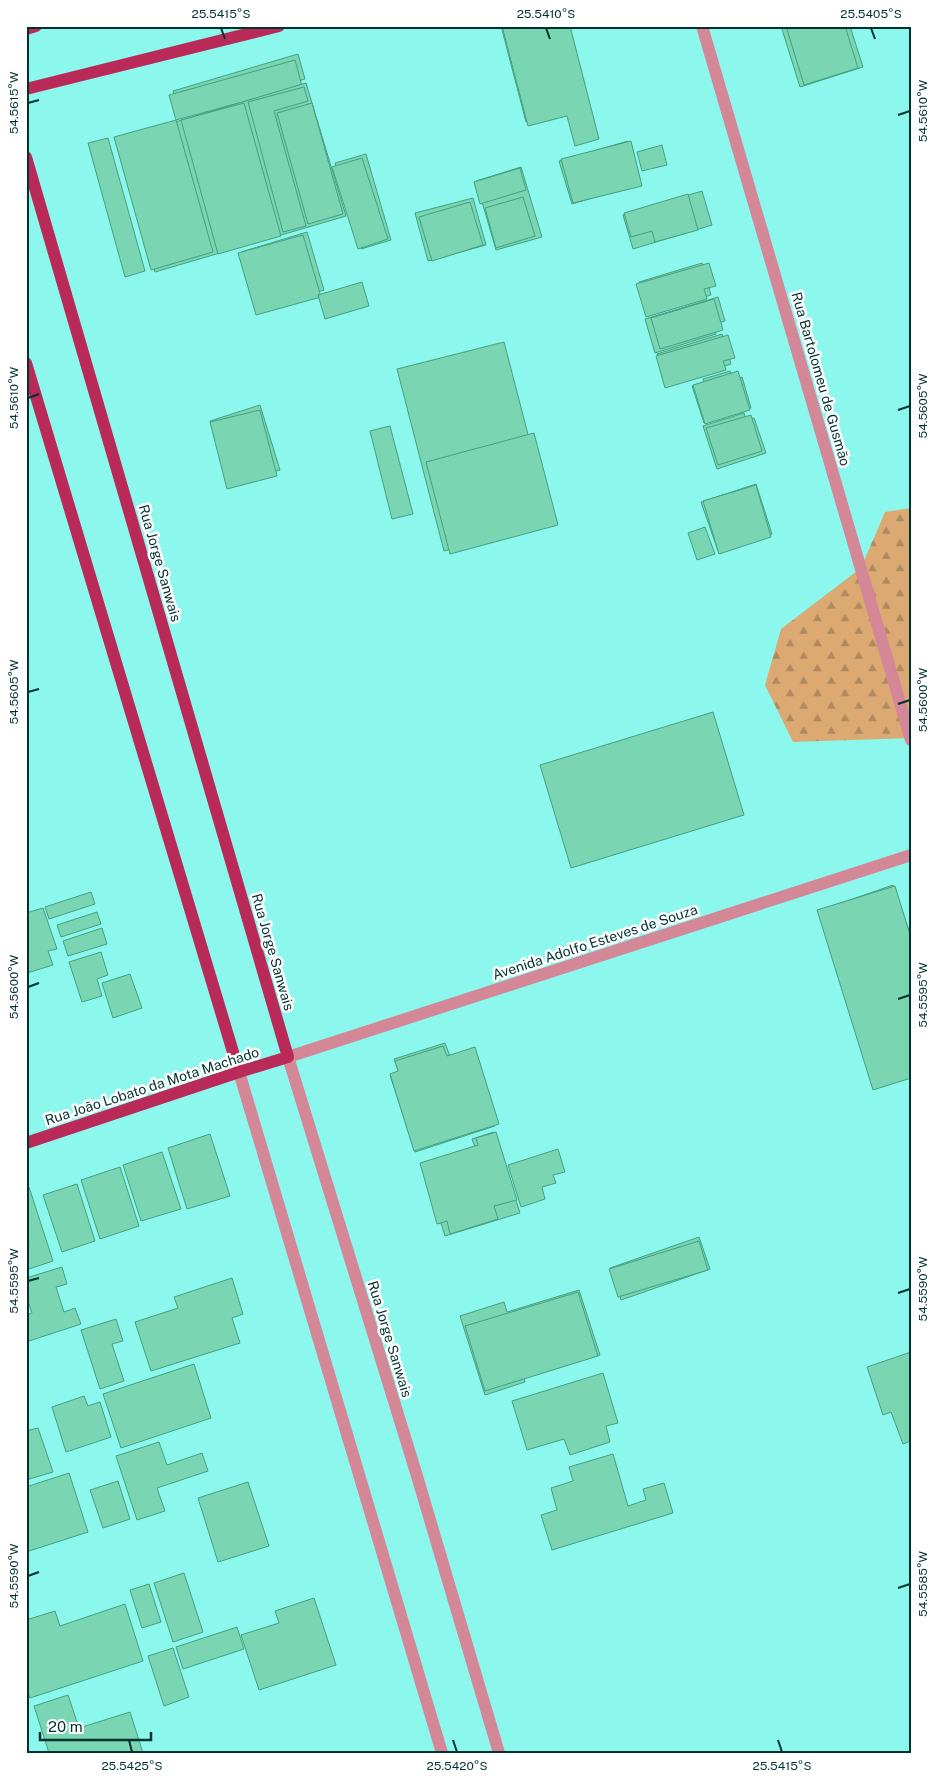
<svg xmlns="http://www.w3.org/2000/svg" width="937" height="1779" font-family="'Public Sans',sans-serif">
  <defs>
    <pattern id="forest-firs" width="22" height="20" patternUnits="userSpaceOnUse" patternTransform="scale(1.25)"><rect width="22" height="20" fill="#dca972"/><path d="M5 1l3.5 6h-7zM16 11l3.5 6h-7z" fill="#b08a5e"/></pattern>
  </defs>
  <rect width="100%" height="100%" fill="#8cf8ed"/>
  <path fill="url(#forest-firs)" d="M911,508V738L793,742L765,685L781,629L861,568L885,512Z"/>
  <g fill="#7ad5b2" stroke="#44a080">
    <path d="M501,26H567L588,106L526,122Z"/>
    <path d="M502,26H570L599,139L575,146L567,116L528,126Z"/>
    <path d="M781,26H850L863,67L800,87Z"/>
    <path d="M786,26H845L858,68L804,85Z"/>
    <path d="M298,54L305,79L181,116L173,91Z"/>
    <path d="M295,60L302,86L176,120L169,95Z"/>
    <path d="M306,83L346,216L155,272L115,140Z"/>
    <path d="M304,87L308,101L274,111L306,226L283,232L248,102Z"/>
    <path d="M244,103L281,236L218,254L181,120Z"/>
    <path d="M312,103L343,214L308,224L277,113Z"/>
    <path d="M176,120L213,252L151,270L114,137Z"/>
    <path d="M108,138L145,271L125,277L88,143Z"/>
    <path d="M628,141L640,184L572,204L559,161Z"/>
    <path d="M631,141L642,186L573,203L561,159Z"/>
    <path d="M662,145L667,165L642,171L637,152Z"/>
    <path d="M366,154L391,240L361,249L335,163Z"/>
    <path d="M362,158L388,239L358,249L332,167Z"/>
    <path d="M521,167L542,237L496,250L476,181Z"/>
    <path d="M520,168L526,190L480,204L474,182Z"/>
    <path d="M702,191L712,225L633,249L623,215Z"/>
    <path d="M688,194L698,230L655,242L652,231L631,237L624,213Z"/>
    <path d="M523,197L535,236L496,248L485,208Z"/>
    <path d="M473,198L486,245L428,261L415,213Z"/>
    <path d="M470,202L483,245L432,261L419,217Z"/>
    <path d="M307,232L324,290L258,310L241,252Z"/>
    <path d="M303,235L321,297L256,315L238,253Z"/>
    <path d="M702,263L711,295L649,314L639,282Z"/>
    <path d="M709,263L716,286L704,289L707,299L646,317L636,284Z"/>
    <path d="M362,282L369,306L325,319L318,295Z"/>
    <path d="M718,297L725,321L713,324L716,334L655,353L645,319Z"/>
    <path d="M714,299L723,330L660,349L651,318Z"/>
    <path d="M722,334L731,364L667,384L657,354Z"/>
    <path d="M728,335L735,358L723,361L726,370L665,388L656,356Z"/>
    <path d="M504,342L551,523L444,551L397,369Z"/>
    <path d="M730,371L733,380L742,377L751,408L704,423L692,386L704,382L703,379Z"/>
    <path d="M738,371L750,410L705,424L693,385Z"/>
    <path d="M260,405L280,470L229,485L210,421Z"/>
    <path d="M260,410L277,476L227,489L210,422Z"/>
    <path d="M744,413L746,420L754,418L766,453L717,469L703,426Z"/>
    <path d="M751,415L762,451L718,465L706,428Z"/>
    <path d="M390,426L413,514L392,519L370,431Z"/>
    <path d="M534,433L558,525L450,554L426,462Z"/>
    <path d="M756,484L772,534L718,551L701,502Z"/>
    <path d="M756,485L771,537L719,554L703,501Z"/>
    <path d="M705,527L715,554L697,560L688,533Z"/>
    <path d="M713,712L744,815L571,868L540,765Z"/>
    <path d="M893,885L911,936V1075L878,1086L818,911Z"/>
    <path d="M895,886L911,938V1078L873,1090L817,910Z"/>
    <path d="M91,892L95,904L49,919L45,907Z"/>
    <path d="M43,908L57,949L48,951L53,965L27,973L26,913Z"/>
    <path d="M97,912L101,924L61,937L57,925Z"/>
    <path d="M102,928L107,944L68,956L63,941Z"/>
    <path d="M101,952L108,975L97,979L102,996L82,1002L69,962Z"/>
    <path d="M130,974L142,1008L113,1018L102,983Z"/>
    <path d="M445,1043L450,1056L472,1050L495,1126L415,1152L390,1075L399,1072L394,1059Z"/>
    <path d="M443,1046L447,1056L475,1047L499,1124L414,1151L390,1074L398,1071L395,1061Z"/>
    <path d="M494,1132L520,1213L445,1236L422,1163L475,1147L472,1139Z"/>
    <path d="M496,1132L517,1200L494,1206L498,1219L450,1234L447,1221L437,1224L420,1163L478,1145L476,1138Z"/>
    <path d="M210,1134L230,1196L187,1209L168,1148Z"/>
    <path d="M558,1149L565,1172L553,1175L556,1183L542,1187L545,1199L521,1207L508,1165Z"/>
    <path d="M162,1152L181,1209L141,1221L123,1165Z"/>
    <path d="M120,1167L139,1226L100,1239L81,1180Z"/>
    <path d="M77,1184L95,1241L62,1252L43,1195Z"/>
    <path d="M29,1187L53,1261L26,1270V1247L29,1246L26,1239V1188Z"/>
    <path d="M699,1237L710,1269L621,1300L610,1268Z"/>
    <path d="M699,1241L708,1270L618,1297L609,1269Z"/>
    <path d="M62,1267L67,1284L56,1287L64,1312L75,1308L81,1324L26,1342V1315L32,1313L26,1295V1278Z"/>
    <path d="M232,1278L243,1314L232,1318L240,1343L151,1371L135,1322L178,1308L174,1297Z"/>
    <path d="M579,1290L600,1355L524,1378L525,1382L485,1395L460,1316L504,1302L507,1312Z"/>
    <path d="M578,1292L598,1356L485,1391L465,1326Z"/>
    <path d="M116,1319L123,1341L112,1344L124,1381L100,1389L81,1330Z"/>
    <path d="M911,1352V1441L903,1444L891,1412L883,1415L867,1367Z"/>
    <path d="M194,1364L211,1418L121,1448L103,1394Z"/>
    <path d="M603,1373L618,1423L606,1426L610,1442L570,1455L564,1439L527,1450L512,1401Z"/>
    <path d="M84,1396L88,1406L100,1402L111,1437L66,1452L52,1407Z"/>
    <path d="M38,1428L53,1472L26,1480V1431Z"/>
    <path d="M159,1442L167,1465L202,1453L208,1471L157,1488L165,1511L137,1520L116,1456Z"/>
    <path d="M613,1454L628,1506L646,1500L643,1489L664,1483L673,1513L552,1550L541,1515L557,1510L551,1488L573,1481L569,1467Z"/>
    <path d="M69,1473L88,1532L26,1552V1487Z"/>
    <path d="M118,1481L130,1519L103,1528L90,1490Z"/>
    <path d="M248,1482L269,1546L218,1562L198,1498Z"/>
    <path d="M184,1573L203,1632L173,1642L154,1583Z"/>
    <path d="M149,1584L161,1622L142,1628L130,1590Z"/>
    <path d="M314,1598L336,1665L259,1690L241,1635L279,1623L275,1611Z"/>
    <path d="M125,1604L143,1661L30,1698L26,1687V1620L55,1611L60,1626Z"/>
    <path d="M237,1627L244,1649L183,1669L176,1647Z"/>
    <path d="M173,1648L189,1697L164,1706L148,1656Z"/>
    <path d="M68,1695L79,1728L130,1712L143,1753H49L34,1706Z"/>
  </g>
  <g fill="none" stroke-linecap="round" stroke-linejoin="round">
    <g stroke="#d48796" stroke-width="12">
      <path d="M702,26L911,740"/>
      <path d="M239,1072L442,1753"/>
      <path d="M499,1753L417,1476L288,1057L911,855"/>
    </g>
    <g stroke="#b92a58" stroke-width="12">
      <path d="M26,29L36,26"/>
      <path d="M26,89L279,26"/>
      <path d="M26,157L288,1057L239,1072L26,1143"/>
      <path d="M26,363L239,1072"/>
    </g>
  </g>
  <path fill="none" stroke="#00332f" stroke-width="2" d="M221,28L225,39M546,28L550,39M871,28L875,39M28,103L39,100M898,115L910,111M28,398L39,394M898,410L910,406M28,692L39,689M898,704L910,700M28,987L39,983M898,999L910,995M28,1281L39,1278M898,1293L910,1289M28,1576L39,1572M898,1588L910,1584M129,1740L132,1752M453,1740L457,1752M778,1740L782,1752"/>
  <g text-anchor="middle" stroke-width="5" stroke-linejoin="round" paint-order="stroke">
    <g font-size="14" fill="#00332f" stroke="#fff">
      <text transform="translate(821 379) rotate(74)" y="5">Rua Bartolomeu de Gusmão</text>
      <text transform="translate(160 563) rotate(74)" y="5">Rua Jorge Sanwais</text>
      <text transform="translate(595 942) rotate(-18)" y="5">Avenida Adolfo Esteves de Souza</text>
      <text transform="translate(273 952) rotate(74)" y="5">Rua Jorge Sanwais</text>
      <text transform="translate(152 1086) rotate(-18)" y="5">Rua João Lobato da Mota Machado</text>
      <text transform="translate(390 1339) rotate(73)" y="5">Rua Jorge Sanwais</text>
    </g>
  </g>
  <rect width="937" height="1779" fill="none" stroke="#ffffff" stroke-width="55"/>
  <path d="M40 1732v8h111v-8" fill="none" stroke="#00332f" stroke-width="2.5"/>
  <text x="48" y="1732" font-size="15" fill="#00332f" stroke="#ffffff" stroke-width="4" paint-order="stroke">20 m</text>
  <rect x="28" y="28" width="882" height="1724" fill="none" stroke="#00332f" stroke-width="2"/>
  <g font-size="12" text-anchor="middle" fill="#00332f">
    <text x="221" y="18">25.5415°S</text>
    <text x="546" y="18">25.5410°S</text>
    <text x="871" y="18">25.5405°S</text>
    <text transform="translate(14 103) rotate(-90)" y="4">54.5615°W</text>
    <text transform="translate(923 111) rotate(-90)" y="4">54.5610°W</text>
    <text transform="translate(14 398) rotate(-90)" y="4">54.5610°W</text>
    <text transform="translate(923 406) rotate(-90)" y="4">54.5605°W</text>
    <text transform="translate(14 692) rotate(-90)" y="4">54.5605°W</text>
    <text transform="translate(923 700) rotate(-90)" y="4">54.5600°W</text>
    <text transform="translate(14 987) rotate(-90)" y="4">54.5600°W</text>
    <text transform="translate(923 995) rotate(-90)" y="4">54.5595°W</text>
    <text transform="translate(14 1281) rotate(-90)" y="4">54.5595°W</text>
    <text transform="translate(923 1289) rotate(-90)" y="4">54.5590°W</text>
    <text transform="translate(14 1576) rotate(-90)" y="4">54.5590°W</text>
    <text transform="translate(923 1584) rotate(-90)" y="4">54.5585°W</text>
    <text x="132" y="1770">25.5425°S</text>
    <text x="457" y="1770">25.5420°S</text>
    <text x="782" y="1770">25.5415°S</text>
  </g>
</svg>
